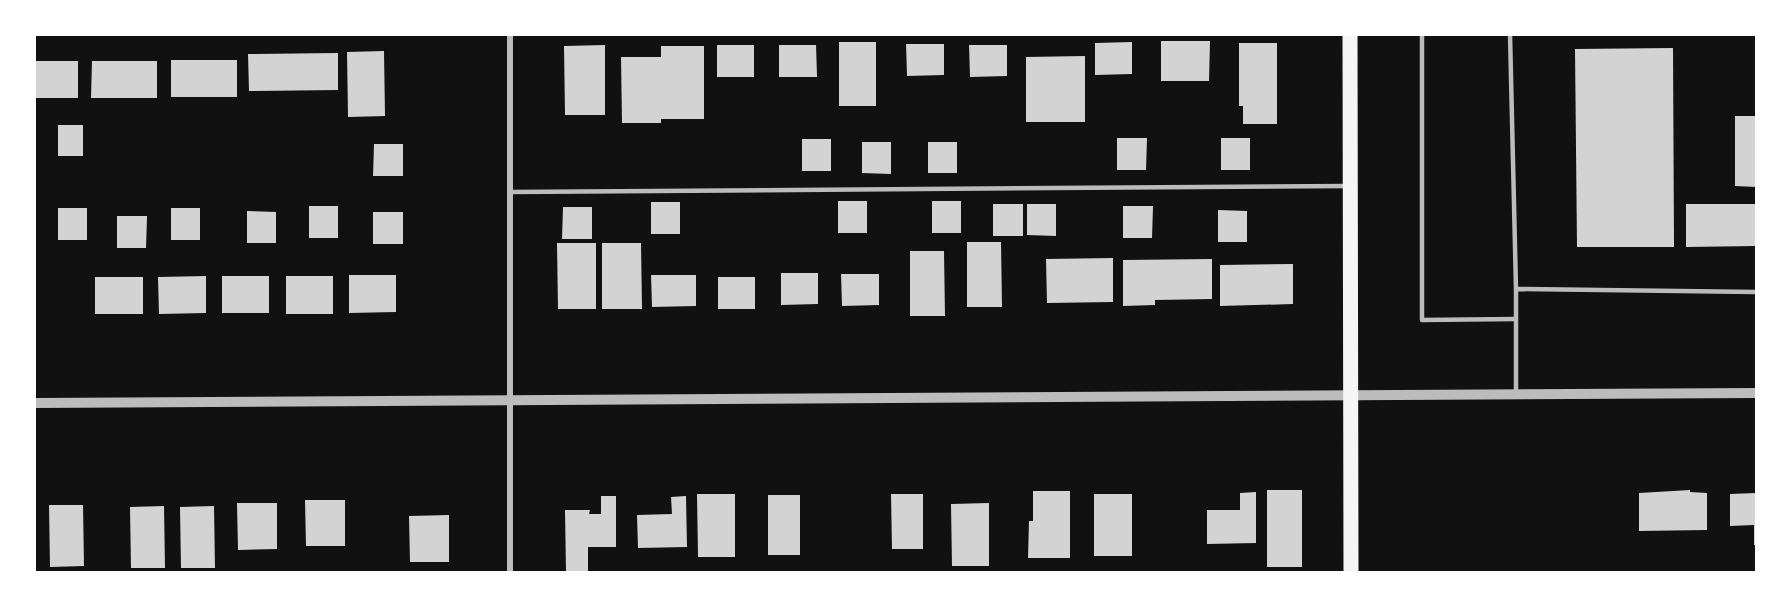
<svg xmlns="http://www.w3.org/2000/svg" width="1791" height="607" font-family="Raleway,sans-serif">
  <rect width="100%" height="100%" fill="#111"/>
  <g fill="#d3d3d3">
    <path d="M1161,41H1210L1209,81H1161Z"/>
    <rect x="839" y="42" width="37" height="64"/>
    <path d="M1132,42V74L1095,75V43Z"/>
    <path d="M1239,43H1277V124H1243V106H1239Z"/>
    <path d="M906,44H944V75L907,76Z"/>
    <path d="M605,45V115H565L564,46Z"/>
    <rect x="717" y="45" width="37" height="32"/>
    <path d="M779,45H816L817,77H779Z"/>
    <path d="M969,45H1007V76L970,77Z"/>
    <path d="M661,46H704V119H661V123H622L621,57H661Z"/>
    <path d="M1673,48L1674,247H1577L1575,49Z"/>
    <path d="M384,51L385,116L348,117L347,52Z"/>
    <path d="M338,53V90L249,91L248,54Z"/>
    <path d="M1085,56V122H1026V57Z"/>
    <rect x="171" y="60" width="66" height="37"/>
    <rect x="34" y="61" width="44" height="37"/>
    <path d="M92,61H157V98H91Z"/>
    <path d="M1735,116H1756V187L1735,186Z"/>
    <rect x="58" y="125" width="25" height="31"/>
    <path d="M1117,138H1147L1146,170H1117Z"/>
    <rect x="1221" y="138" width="29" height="32"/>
    <rect x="802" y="139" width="29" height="32"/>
    <path d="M862,142H891V174L862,173Z"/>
    <rect x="928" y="142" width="29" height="31"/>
    <path d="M374,144H403V176H373Z"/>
    <rect x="838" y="201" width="29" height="32"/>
    <rect x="932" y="201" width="29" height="32"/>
    <rect x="651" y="202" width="29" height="32"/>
    <rect x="993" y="204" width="30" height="32"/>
    <path d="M1027,204H1056V236L1027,235Z"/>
    <path d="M1686,204H1756V246L1686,247Z"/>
    <rect x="309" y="206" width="29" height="32"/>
    <path d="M1123,206H1153L1152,238H1123Z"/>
    <path d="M563,207H592V239H562Z"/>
    <rect x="58" y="208" width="29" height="32"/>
    <rect x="171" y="208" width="29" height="32"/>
    <path d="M1218,210L1247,211V242H1218Z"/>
    <path d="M247,211L276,212V243H247Z"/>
    <rect x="373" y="212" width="30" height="32"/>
    <path d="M117,216H147L146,248H117Z"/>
    <path d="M967,242H1001L1002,307H967Z"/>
    <path d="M557,243H596V309H558Z"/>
    <path d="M602,243H641L642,309H602Z"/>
    <path d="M910,251H944L945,316H910Z"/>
    <path d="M1113,258V302L1047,303L1046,259Z"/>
    <path d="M1212,259V299L1155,300V305L1123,306V260Z"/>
    <path d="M1293,264V304L1220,306V265Z"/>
    <path d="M781,273H818V304L781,305Z"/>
    <path d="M841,274H879V305L842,306Z"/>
    <path d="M349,275H396V312L349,313Z"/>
    <path d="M651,275H696V306L652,307Z"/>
    <path d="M206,276V313L159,314L158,277Z"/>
    <rect x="222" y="276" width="47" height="37"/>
    <rect x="286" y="276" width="47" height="38"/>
    <rect x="95" y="277" width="48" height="37"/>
    <rect x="718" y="277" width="37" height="32"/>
    <rect x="1267" y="490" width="35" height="77"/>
    <path d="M1690,490V492L1707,493V530L1639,531V493Z"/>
    <path d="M1033,491H1070V558H1028L1029,521H1033Z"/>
    <path d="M1256,492V543L1207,544V510H1240V493Z"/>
    <path d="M1756,493V545H1754V525L1730,526V494Z"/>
    <path d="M697,494H735V557H698Z"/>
    <path d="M891,494H923V549H892Z"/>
    <rect x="1094" y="494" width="38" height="62"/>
    <rect x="768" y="495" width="32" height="60"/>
    <path d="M601,496H616V547H588V572H566L565,510H590L589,514H601Z"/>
    <path d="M686,496L687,547L638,548L637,515L672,514L671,497Z"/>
    <path d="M305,500H345V546H306Z"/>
    <path d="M237,503H277V549L238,550Z"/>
    <path d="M989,503V566H952L951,504Z"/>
    <path d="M49,505H83L84,566L50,567Z"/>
    <path d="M164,506L165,568H131L130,507Z"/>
    <path d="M214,506L215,568H181L180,507Z"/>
    <path d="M449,515V562H410L409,516Z"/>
  </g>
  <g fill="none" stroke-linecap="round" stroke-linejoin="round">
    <g stroke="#bcbcbc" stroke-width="4.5">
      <path d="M1422,34V320L1516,319"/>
      <path d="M1510,34L1516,289"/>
      <path d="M510,192L1347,186"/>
      <path d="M1516,394V289L1756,292"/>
    </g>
    <path stroke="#bcbcbc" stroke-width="6" d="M510,34V572"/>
    <path stroke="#bcbcbc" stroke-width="10" d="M34,403L1756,393"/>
    <path stroke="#f5f5f5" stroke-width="15" d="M1350,34L1351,572"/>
  </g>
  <rect width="1791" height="607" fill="none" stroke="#ffffff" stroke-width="72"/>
</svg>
